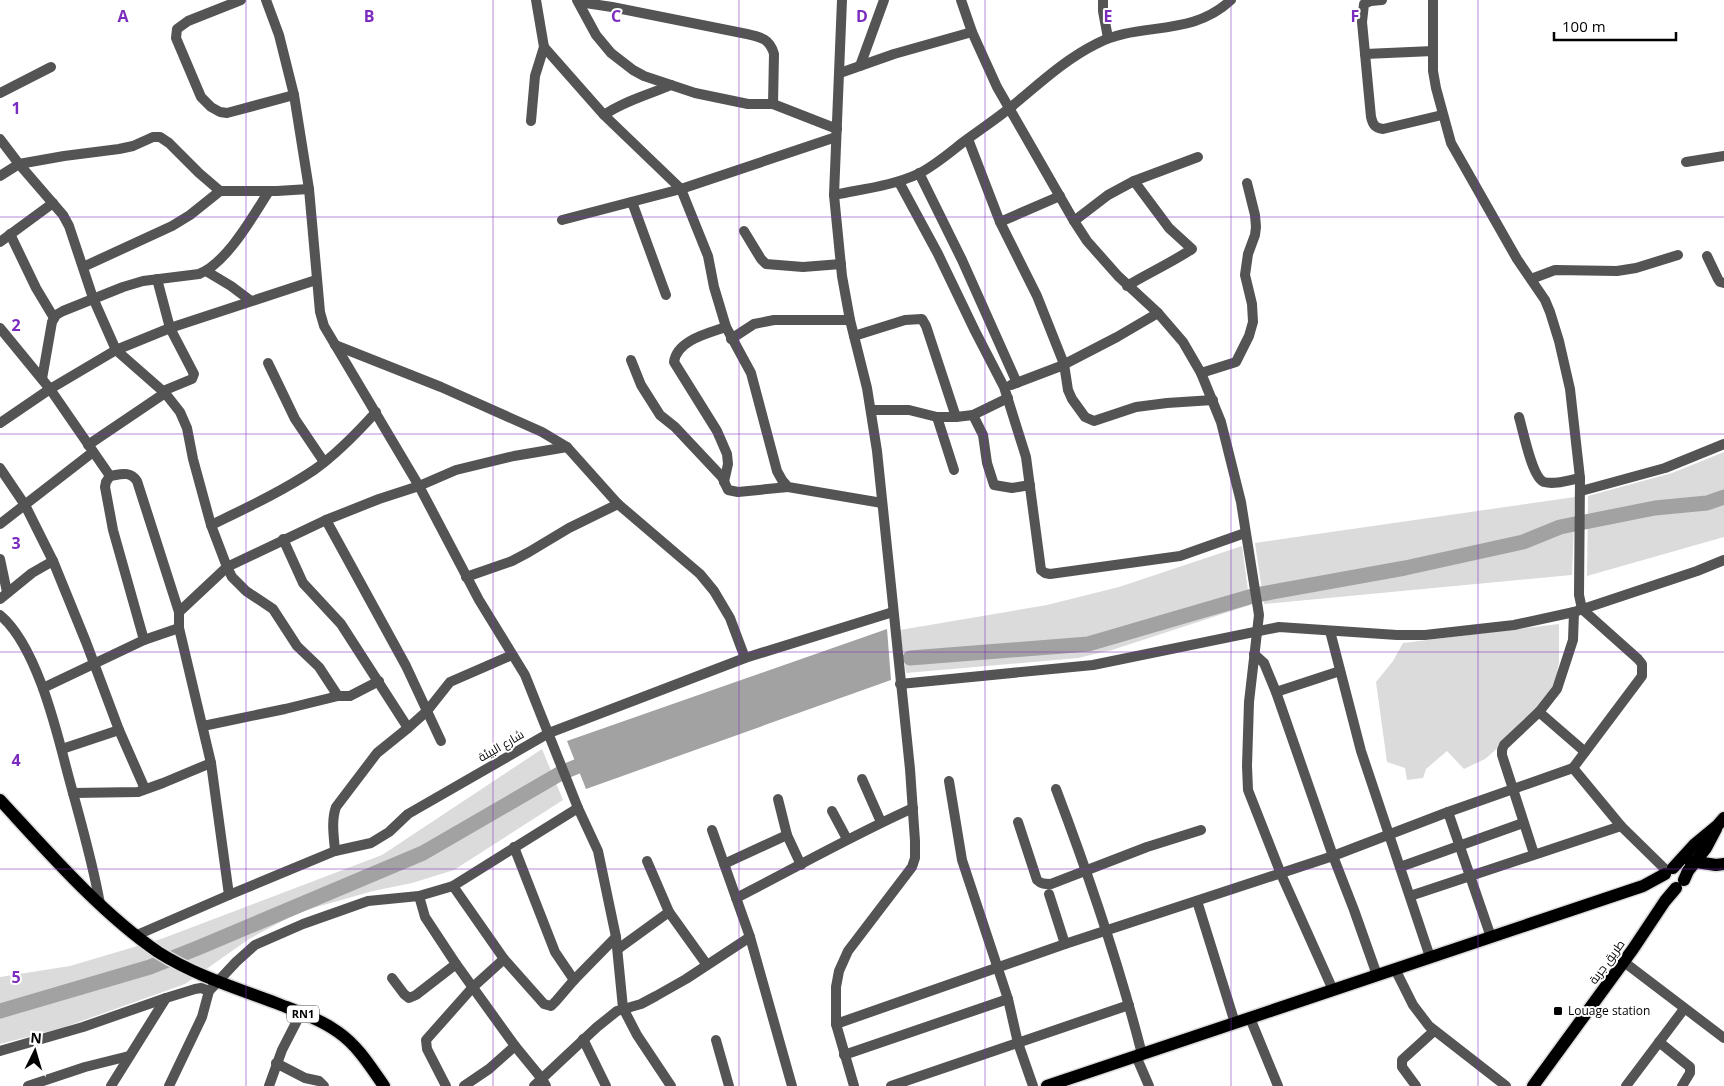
<svg xmlns="http://www.w3.org/2000/svg" width="1724" height="1086" font-family="'Open Sans',Cairo,sans-serif">
  <rect width="100%" height="100%" fill="#fff"/>
  <g fill="#dbdbdb">
    <path d="M1724,452V537L1587,576L1588,496L1672,473Z"/>
    <path d="M1575,497L1572,575L1264,604L1255,543Z"/>
    <path d="M1242,546L1250,605L1112,650L1078,658L906,673L900,630L1047,605L1119,587Z"/>
    <path d="M1559,624V662L1555,685L1531,715L1508,739L1485,759L1464,769L1447,751L1426,769L1423,778L1407,780L1405,768L1387,762L1376,682L1393,661L1403,643Z"/>
    <path d="M542,749L563,800L454,870L412,883L373,891L299,912L249,939L185,984L62,1028L0,1044V977L70,966L161,939L382,855Z"/>
  </g>
  <path fill="#a2a2a2" d="M887,629L891,680L586,789L567,741Z"/>
  <g fill="none" stroke-linecap="round" stroke-linejoin="round">
    <g stroke="#a2a2a2" stroke-width="15">
      <path d="M910,658L1088,644L1256,595L1405,568L1523,542L1560,527L1655,508L1707,503L1724,497"/>
      <path d="M0,1011L150,967L200,947L423,853L561,773L595,759"/>
    </g>
    <defs>
      <g id="major">
        <path d="M0,800C47,851 101,913 158,952C194,975 236,988 276,1003C296,1011 320,1019 338,1032C358,1046 370,1066 384,1086"/>
        <path d="M1690,861L1716,865L1724,864"/>
        <path d="M1673,868L1694,845L1717,826L1724,818"/>
        <path d="M1684,880L1688,871L1706,848L1716,829"/>
        <path d="M1047,1086L1643,886L1665,874"/>
        <path d="M1533,1086L1633,949L1665,901L1676,888"/>
      </g>
    </defs>
    <use href="#major" stroke="#dbdbdb" stroke-width="15"/>
    <g stroke="#545454" stroke-width="10">
      <path d="M241,0L188,21L177,29L176,38L201,97L211,107L220,112L227,113L294,95"/>
      <path d="M266,0L279,35L294,95L309,189L320,312L324,326L419,486L479,600L525,675L578,808L598,851L616,937L623,1008L637,1035L671,1086"/>
      <path d="M577,0L596,35L611,53L633,70L644,76L695,93L748,104H773L837,129"/>
      <path d="M842,0L834,195L842,276L850,320L867,388L877,451L910,769L915,841V858L912,867L848,951L839,971L836,987V1024L854,1086"/>
      <path d="M961,0L972,32L997,87L1074,221L1087,241L1118,276L1158,313L1183,342L1201,373L1221,422L1241,502L1259,615L1249,702L1247,766L1248,790L1281,874L1333,990"/>
      <path d="M1103,0V11L1108,38"/>
      <path d="M1382,0L1371,1L1364,4L1362,22L1371,117C1373,125 1375,128 1383,129L1442,115"/>
      <path d="M579,2L612,7L747,34C761,37 770,39 774,54L773,104"/>
      <path d="M544,47L604,115L681,189L708,256L714,287L726,327L751,373L777,471L782,480L788,487L882,503"/>
      <path d="M1365,54L1433,51"/>
      <path d="M860,66L884,0"/>
      <path d="M840,73L894,54L972,32"/>
      <path d="M0,93L51,67"/>
      <path d="M604,115C624,101 648,95 671,85"/>
      <path d="M531,121L535,76L544,47L536,0"/>
      <path d="M0,139L19,164L63,215L69,226L93,298L116,350L165,393L180,412L187,428L193,459L211,525L227,567L179,612"/>
      <path d="M968,139L1000,222L1037,296L1064,364L1068,390L1072,399L1085,417L1094,421L1136,407L1167,403L1213,400"/>
      <path d="M1686,162L1724,156"/>
      <path d="M919,173L962,260L1017,383"/>
      <path d="M0,176L19,164L64,156L119,149L133,146L153,137H160L169,143L199,173L220,191"/>
      <path d="M899,182L938,254L975,331L1004,387L1026,457L1041,570L1045,573L1050,574L1180,556L1245,533"/>
      <path d="M834,195C862,189 892,186 918,174C934,166 948,154 962,143C978,131 995,120 1011,107C1038,85 1064,60 1096,44C1139,21 1191,38 1231,0"/>
      <path d="M632,202L666,295"/>
      <path d="M562,220L681,189L836,137"/>
      <path d="M1074,221L1108,195L1134,181L1198,157"/>
      <path d="M1000,222L1060,196"/>
      <path d="M744,231L761,259L766,264L803,267L841,264"/>
      <path d="M10,234L36,288L54,318"/>
      <path d="M0,242L53,203"/>
      <path d="M1707,256L1718,279L1720,282L1724,283"/>
      <path d="M83,267L172,226L190,215L220,191H277L309,189"/>
      <path d="M206,271L231,286L251,301"/>
      <path d="M157,279L170,328L194,374L192,379L163,391"/>
      <path d="M1531,279L1555,270L1617,271L1636,268L1678,255"/>
      <path d="M1127,286C1148,273 1171,263 1192,249L1169,228L1134,181"/>
      <path d="M0,328L50,389L110,476"/>
      <path d="M854,336L905,320L922,319L926,326L956,417"/>
      <path d="M731,339L754,324L774,320H850"/>
      <path d="M335,345L441,387L542,432L567,447L618,504L700,574L714,591L730,618L745,658"/>
      <path d="M631,360L641,385L660,415L675,427L722,477L728,490L738,492L788,487"/>
      <path d="M268,363L295,419L324,462"/>
      <path d="M1201,373L1236,362L1249,336L1253,322L1252,304L1245,275L1248,254L1255,235L1256,227L1255,215L1247,183"/>
      <path d="M42,379L52,322L56,315L63,311L123,287L143,281L199,274C227,263 253,216 269,191"/>
      <path d="M1011,385L1061,366L1117,337L1158,313"/>
      <path d="M871,410H909L937,417H956L973,415L1008,398"/>
      <path d="M973,415L983,435L987,463L994,485L1012,488L1030,485"/>
      <path d="M937,417L954,470"/>
      <path d="M1519,417C1523,430 1532,478 1544,482C1555,485 1569,480 1580,478"/>
      <path d="M0,423L50,389L116,350L170,328L316,280"/>
      <path d="M88,445L165,393"/>
      <path d="M0,468L25,505L53,561L86,642L119,730L145,789"/>
      <path d="M724,482L728,464L727,454L717,431L674,362C677,340 709,333 726,327"/>
      <path d="M1581,491L1665,468L1724,444"/>
      <path d="M326,520L406,666L441,741"/>
      <path d="M0,524L93,452"/>
      <path d="M211,525C246,508 281,492 314,470C337,454 357,433 376,412"/>
      <path d="M283,539L303,583L341,624L408,728"/>
      <path d="M0,559L7,592"/>
      <path d="M466,577L512,561L529,552L569,528L618,504"/>
      <path d="M0,599L32,573L53,561"/>
      <path d="M0,615C35,644 55,724 66,767C78,813 92,858 100,904"/>
      <path d="M1330,631L1361,751L1430,957"/>
      <path d="M144,640L113,530L105,487L106,482L110,476C122,474 130,471 137,481L179,612V628L211,763L229,895"/>
      <path d="M1254,654L1264,663L1276,692L1333,856L1354,910L1377,975"/>
      <path d="M900,684L1093,665L1279,627L1397,635H1425L1514,625L1574,612L1697,571L1724,560"/>
      <path d="M43,688L144,640L179,628"/>
      <path d="M1276,692L1340,671"/>
      <path d="M338,696L319,667L297,646L273,609L246,591L232,577L227,567L326,520L379,499L419,486L456,470L514,456L567,447"/>
      <path d="M1539,712L1584,751"/>
      <path d="M203,726L285,709L338,696H350L379,681"/>
      <path d="M62,749L119,730"/>
      <path d="M1573,768L1621,826L1667,871"/>
      <path d="M862,779L881,822"/>
      <path d="M949,781L962,860L1008,999L1018,1043L1033,1086"/>
      <path d="M1056,789C1089,876 1119,964 1142,1054"/>
      <path d="M73,793L138,792L163,783L211,763"/>
      <path d="M778,799L787,835L801,865"/>
      <path d="M832,811L847,839"/>
      <path d="M1448,812L1491,937"/>
      <path d="M1018,822L1037,880C1041,884 1045,884 1051,884L1147,847L1201,830"/>
      <path d="M712,830L750,937L792,1086"/>
      <path d="M514,847L555,952L574,980"/>
      <path d="M335,851C334,837 331,821 336,807L377,753L408,728L427,711L450,682L512,655"/>
      <path d="M1534,854L1502,755V750L1504,745L1539,712L1557,689L1573,640L1574,612"/>
      <path d="M647,861L669,912L707,965"/>
      <path d="M724,864L787,835"/>
      <path d="M1400,867L1523,823"/>
      <path d="M453,886L504,959L544,1004L551,1006L556,1001L574,980L616,937"/>
      <path d="M1049,894L1065,944"/>
      <path d="M419,896L425,917L456,964L515,1046L542,1079L546,1086"/>
      <path d="M1410,896L1621,826"/>
      <path d="M736,898C795,868 853,835 913,808"/>
      <path d="M1197,901L1235,1023"/>
      <path d="M137,935L229,895L335,851L371,843L389,832L408,814L549,733L745,658L893,612"/>
      <path d="M618,949L669,912"/>
      <path d="M1624,962L1724,1038"/>
      <path d="M1395,969L1413,1005L1429,1026L1506,1086"/>
      <path d="M392,978L404,994L409,998L416,995L456,964"/>
      <path d="M1250,1018L1278,1086"/>
      <path d="M836,1024L1065,944L1333,856L1448,812L1573,768L1642,676V664L1638,659L1582,609L1579,595L1580,478L1570,389L1559,341L1550,312L1545,300L1517,259L1451,143L1436,88L1433,71V0"/>
      <path d="M583,1039L606,1086"/>
      <path d="M716,1040L729,1086"/>
      <path d="M1659,1042L1690,1067V1073L1682,1086"/>
      <path d="M0,1051L83,1027L166,998"/>
      <path d="M844,1055L1008,999"/>
      <path d="M1136,1056L1149,1086"/>
      <path d="M276,1063L305,1078L319,1081L324,1086"/>
      <path d="M28,1086L85,1067L129,1056"/>
      <path d="M111,1086L166,998L195,989L201,988L209,991"/>
      <path d="M169,1086L202,1017L209,991L236,962L255,945L303,924L368,901L419,896L453,886L578,808"/>
      <path d="M269,1086L282,1050L301,1013"/>
      <path d="M446,1086L427,1049L426,1040L473,987L504,959"/>
      <path d="M464,1086L489,1069L515,1046"/>
      <path d="M534,1086L597,1027L617,1011L641,1004L656,996L686,979L750,937"/>
      <path d="M891,1086L1129,1005"/>
      <path d="M1416,1086L1402,1067V1060L1434,1031"/>
      <path d="M1626,1086L1684,1009"/>
    </g>
    <use href="#major" stroke="#000" stroke-width="12"/>
  </g>
  <path fill="none" stroke="#7b2cbf" stroke-width="1" stroke-opacity="0.55" d="M246,0V1086M493,0V1086M739,0V1086M985,0V1086M1231,0V1086M1478,0V1086M0,217H1724M0,434H1724M0,652H1724M0,869H1724"/>
  <rect fill="#000" stroke="#fff" stroke-width="2" x="1553" y="1006" width="10" height="10" rx="2.5"/>
  <g text-anchor="middle" stroke-width="4" stroke-linejoin="round" paint-order="stroke">
    <rect fill="#fff" stroke="#4c4c4c" stroke-width="1" x="287" y="1005.5" width="32" height="17" rx="4"/>
    <g font-size="11" font-weight="bold" fill="#000">
      <text x="303" y="1018">RN1</text>
    </g>
    <g font-size="12" fill="#000" stroke="#fff">
      <text transform="translate(501 746) rotate(-30)" y="4">شارع البيئة</text>
      <text transform="translate(1607 962) rotate(-54)" y="4">طريق جربة</text>
    </g>
    <g font-size="12" fill="#000" stroke="#fff" text-anchor="start">
      <text x="1568" y="1015">Louage station</text>
    </g>
  </g>
  <g font-size="16" text-anchor="middle" font-weight="bold" fill="#7b2cbf" stroke="#fff" stroke-width="4" stroke-linejoin="round" paint-order="stroke">
    <text x="123" y="22">A</text>
    <text x="369" y="22">B</text>
    <text x="616" y="22">C</text>
    <text x="862" y="22">D</text>
    <text x="1108" y="22">E</text>
    <text x="1355" y="22">F</text>
    <text x="16" y="114">1</text>
    <text x="16" y="331">2</text>
    <text x="16" y="549">3</text>
    <text x="16" y="766">4</text>
    <text x="16" y="983">5</text>
  </g>
  <g transform="translate(35 1051) rotate(5)" stroke="#ffffff" stroke-width="4" paint-order="stroke">
  <path d="M0-4L9 19L0 12L-9 19Z" fill="#000000"/>
  <text y="-8" font-size="14" font-weight="bold" text-anchor="middle" fill="#000000">N</text>
  </g>
  <path d="M1554 32v8h122v-8" fill="none" stroke="#000000" stroke-width="2.5"/>
  <text x="1562" y="32" font-size="15" fill="#000000" stroke="#ffffff" stroke-width="4" paint-order="stroke">100 m</text>
</svg>
